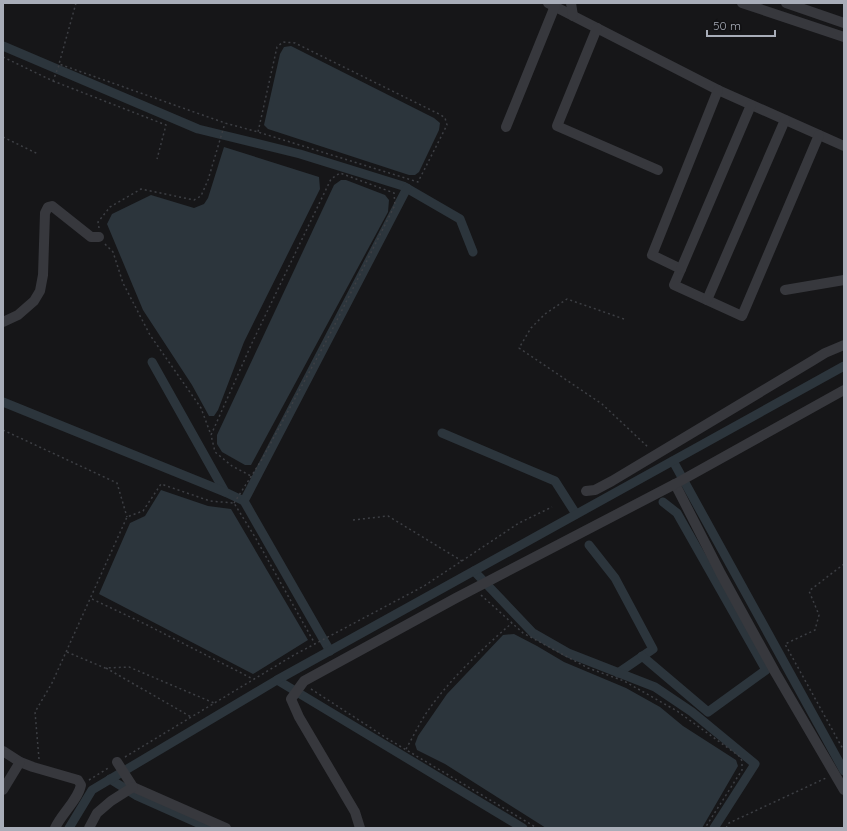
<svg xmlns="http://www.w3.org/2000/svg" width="847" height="831" font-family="Quicksand,sans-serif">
  <rect width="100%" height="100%" fill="#161618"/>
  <g fill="#2c353c">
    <path d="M291,46L434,118L440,123L439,130L419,172L415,175H409L268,129L264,125L280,54L284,47Z"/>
    <path d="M224,147L319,177L320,189L244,342L218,410L214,416H209L192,385L143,310L107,224L112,214L151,195L194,208L204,204L208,198Z"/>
    <path d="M341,180H346L385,195L389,200L388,212L251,465H245L222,452L217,444V435L334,185Z"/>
    <path d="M161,490L208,506L231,509L308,640L253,674L99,594L130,523L145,516Z"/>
    <path d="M514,634L537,646L564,662L626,688L660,707L683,726L736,760L738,766L702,828H546L445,764L417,750L415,744L418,736L447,694L503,635Z"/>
  </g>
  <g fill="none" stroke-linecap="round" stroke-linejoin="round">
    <g stroke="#2c353c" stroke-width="9">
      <path d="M3,46L198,129L300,154L403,186L460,219L473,252"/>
      <path d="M152,362L225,492L244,501"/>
      <path d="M3,402L225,492"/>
      <path d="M442,433L555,481L576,514"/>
      <path d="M673,461L844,771"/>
      <path d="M589,545L615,578L653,649L618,673"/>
      <path d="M474,571L533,633L568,653L655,687L692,712L755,764L714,828"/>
      <path d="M330,651L244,501L407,188"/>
      <path d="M642,656L708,712L766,670L677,513L663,502"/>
      <path d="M277,680L523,828"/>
      <path d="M110,779L137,796L209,828"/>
      <path d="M69,828L92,790L277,680L844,366"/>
    </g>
    <g stroke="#3d3f44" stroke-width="1.5" stroke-dasharray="2 3" stroke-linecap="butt">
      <path d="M76,3L59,64L225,123L258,132L418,182L447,125L445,118L441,115L295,43L283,42L277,47L258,132"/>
      <path d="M207,3H208"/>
      <path d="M3,57L53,81L59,65"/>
      <path d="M53,81L166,125L157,159"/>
      <path d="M3,137L38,154"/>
      <path d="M99,228L98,222L110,207L141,189L194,200L201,196L208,180L225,123"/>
      <path d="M105,244L113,252L123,283L150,335L201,408L211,435"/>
      <path d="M624,319L567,299L545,314L531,328L519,348L602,404L649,448"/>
      <path d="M3,430L117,483L127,517"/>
      <path d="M234,503L261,461L330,334L395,205L394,193L340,173L331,179L252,343L211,435L215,452L232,466L251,476"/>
      <path d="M353,520L388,516L462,561"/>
      <path d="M844,564L809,591L819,615L815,630L785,644L844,751"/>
      <path d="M481,595L523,633L588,668L624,681L677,711L739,756L742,761V770L705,828"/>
      <path d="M92,599L145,624L253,679"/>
      <path d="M67,652L105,668L129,667L214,703"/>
      <path d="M106,668L191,717"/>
      <path d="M311,689L388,739L537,828"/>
      <path d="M406,749C413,737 419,724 427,712C449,680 483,648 512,623"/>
      <path d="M125,757L294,655L424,586L519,523L552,507"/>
      <path d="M39,759L35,712L52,683L127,517L143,511L161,484L210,501L234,503L255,537L315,644"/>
      <path d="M89,780L110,767"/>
      <path d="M726,828L729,823L826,778"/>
    </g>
    <g stroke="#37383d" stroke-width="10">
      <path d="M548,3L718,90L844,146"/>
      <path d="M571,3L573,16"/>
      <path d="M742,3L844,37"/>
      <path d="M786,3L844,23"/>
      <path d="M597,28L557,126L658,170"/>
      <path d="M718,90L652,255L681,269L674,285L742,316L819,135"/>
      <path d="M506,127L555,6"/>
      <path d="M681,269L751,105"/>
      <path d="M785,290L844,280"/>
      <path d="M707,300L785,120"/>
      <path d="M3,322L18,315L34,301L40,291L43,275L45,213L48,207L52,206L91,237H99"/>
      <path d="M675,484L721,574L775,672L844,790"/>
      <path d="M586,491L595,490L612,481L812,361L825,353L844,345"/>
      <path d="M3,751L20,762L33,767L78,780L81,785C78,800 62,813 55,828"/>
      <path d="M117,762L133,787L226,828"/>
      <path d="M3,790L20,762"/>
      <path d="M89,828L97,813L111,801L133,787"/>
      <path d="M360,828L355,812L299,717L291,699L304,681L456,598L675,484L844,390"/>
    </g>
  </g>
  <rect width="847" height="831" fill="none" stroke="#a8adb8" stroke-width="8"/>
  <path d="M707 30v6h68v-6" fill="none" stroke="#a8adb8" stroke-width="2"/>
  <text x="713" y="30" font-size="12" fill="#a8adb8" stroke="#111113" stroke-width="3" paint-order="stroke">50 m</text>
</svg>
